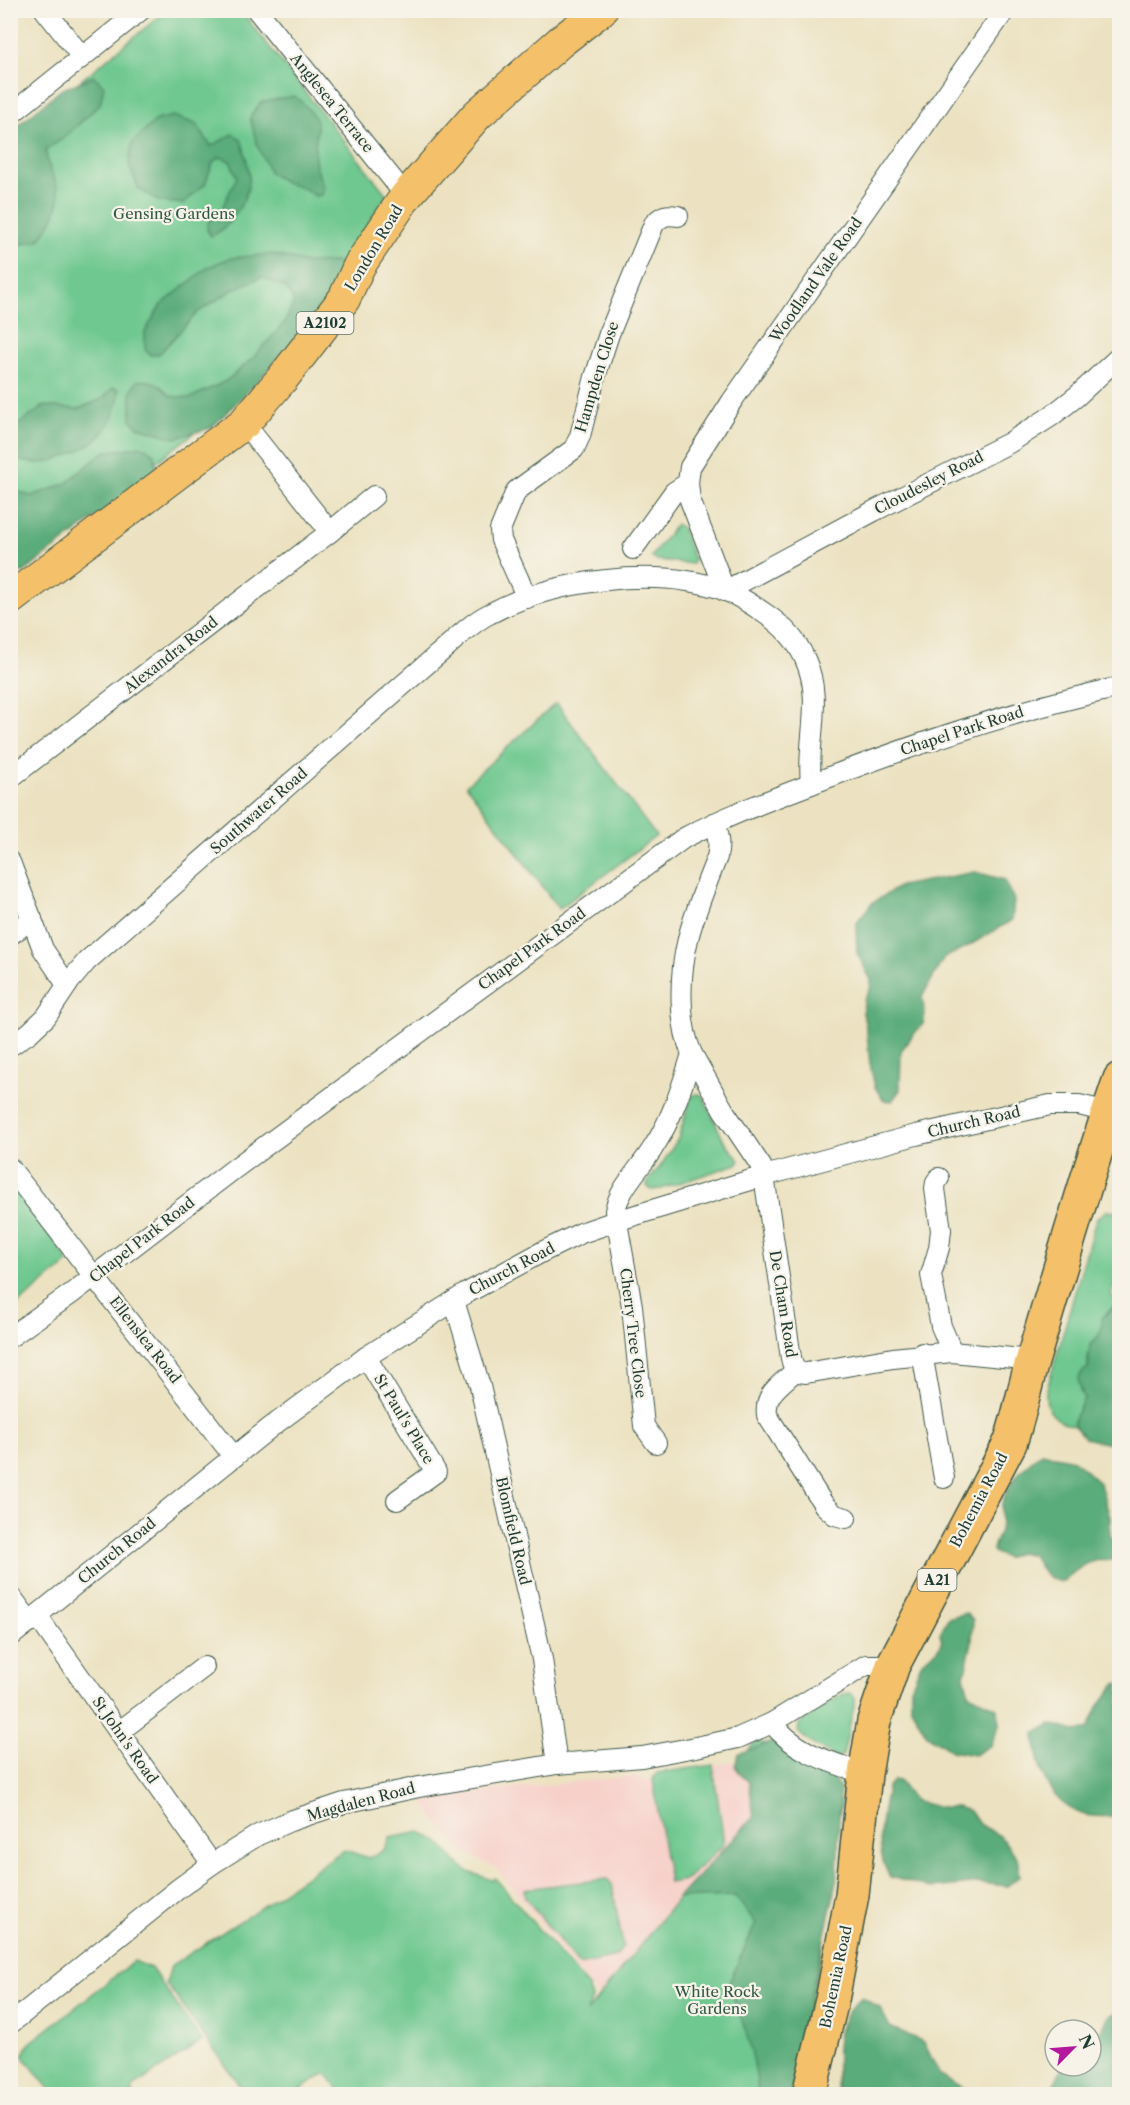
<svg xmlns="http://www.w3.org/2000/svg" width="1130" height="2105" font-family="'Libre Caslon Text',serif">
  <rect width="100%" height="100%" fill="#f7f3e8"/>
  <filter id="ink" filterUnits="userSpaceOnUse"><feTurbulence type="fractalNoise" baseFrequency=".0167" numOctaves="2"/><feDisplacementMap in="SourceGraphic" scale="12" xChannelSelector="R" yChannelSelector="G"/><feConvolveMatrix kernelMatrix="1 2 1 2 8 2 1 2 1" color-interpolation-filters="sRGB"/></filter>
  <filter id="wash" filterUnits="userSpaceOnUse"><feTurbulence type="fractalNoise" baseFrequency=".008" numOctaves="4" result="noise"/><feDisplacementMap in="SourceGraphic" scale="24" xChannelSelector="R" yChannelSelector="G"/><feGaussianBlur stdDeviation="1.35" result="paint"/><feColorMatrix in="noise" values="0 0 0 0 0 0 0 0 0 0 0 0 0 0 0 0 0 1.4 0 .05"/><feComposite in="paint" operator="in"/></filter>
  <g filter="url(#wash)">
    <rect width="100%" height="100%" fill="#ece2c1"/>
    <path fill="#f7d0ca" d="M746,1760L754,1817L678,1898L599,1997L496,1868L460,1850L422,1802L492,1790L636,1776L641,1780L653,1779L657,1773Z"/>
    <g fill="#6ec88f" stroke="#468262" stroke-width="1.5">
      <path d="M166,11H241L387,195L327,285L210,421L14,571L11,568V137Z"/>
      <path d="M676,524L682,528L694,560L692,564L656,560L651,557Z"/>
      <path d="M555,704H557L656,836L559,909L466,785Z"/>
      <path d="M696,1094H700L704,1098L723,1139L740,1161L737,1164L661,1189L651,1190L647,1186L648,1181L660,1167L678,1139L691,1097Z"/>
      <path d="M11,1183L67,1259L68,1263L11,1310Z"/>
      <path d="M1106,1211L1119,1212V1269L1111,1296L1119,1299V1302L1106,1313L1100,1336L1088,1356V1369L1080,1391L1084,1399L1074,1419V1426C1055,1421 1045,1412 1046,1392L1096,1219Z"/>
      <path d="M850,1693L855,1697V1702L843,1755L836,1758L809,1742L798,1732L799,1724L802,1722L843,1694Z"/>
      <path d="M756,1742L776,1745L829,1780L842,1803L837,1827L834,1879L819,1967L792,2094H342L326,2073L293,2094H246L166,1983L171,1966L248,1916L335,1856L345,1850L369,1858L384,1850L390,1838L421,1832L439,1842L453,1859L469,1872L492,1880L495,1878L588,1987L592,1998L587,2012L678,1898L774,1795L740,1757Z"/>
      <path d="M713,1765L724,1844L686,1880L669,1883L653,1779L657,1773Z"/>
      <path d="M607,1879L612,1884L623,1946L616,1957L579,1965L525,1897L524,1889Z"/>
      <path d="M134,1961L151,1968L202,2041L134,2086L132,2092L134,2094H53L23,2056L29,2044Z"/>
    </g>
    <g fill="#5aac7a" stroke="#3c7457" stroke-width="1.5">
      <path d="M94,76L104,86L100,104L64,138L46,150C46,168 55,175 58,191C62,209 49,226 39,240L18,245L11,244V131L61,90Z"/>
      <path d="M295,96C328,126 314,120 315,158C315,168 321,180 324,189L322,195L315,196L305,189L287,183L270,173L257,145L250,117L261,102Z"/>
      <path d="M173,116L196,124L211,146L233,134L241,139C251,172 255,190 232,218C226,227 221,232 211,236L207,230L208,222L220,212L237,177L230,161L220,157L213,162L205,184L183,204L158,201L139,189L129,165L132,143L156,120Z"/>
      <path d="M272,254L307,263L336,262L343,269L342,279L314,318L257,382L211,428L175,438L138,427L131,419V391L137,381C154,379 159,384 171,396L190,398L226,381L253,358L285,322L294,302L286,288L262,277L234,289L198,312L159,354L151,355L145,350V332L161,305L208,267L230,258Z"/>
      <path d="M113,388L119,389C119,407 110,428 96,440C85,449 53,463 39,463C30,463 20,461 11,459V430L44,406L78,409L102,399Z"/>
      <path d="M142,446L154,454L157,470L24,572H17L11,563V489L31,496L65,484L104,452Z"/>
      <path d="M975,872L1005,880L1014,900L1012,920L970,945L944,958L922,997L925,1014L923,1024L912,1036L901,1051L900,1090L892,1101L883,1100L875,1087L870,1065L867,1033L863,1013L864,1000L870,989L871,980L857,953L856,923L872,903L900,886Z"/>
      <path d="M1118,1304L1120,1446H1118L1085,1438L1074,1426V1419L1084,1399L1078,1379L1082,1372L1088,1368L1090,1344C1100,1337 1103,1330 1102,1318Z"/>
      <path d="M1041,1453L1074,1460L1100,1484L1110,1517V1537L1119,1546V1561C1093,1556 1081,1565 1062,1582C1044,1578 1041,1570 1033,1555L1020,1552L1006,1558L993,1552C993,1543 998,1538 1000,1530C1002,1520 1000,1510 1003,1501C1008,1481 1026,1465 1041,1453Z"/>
      <path d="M966,1613L973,1620L972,1642L964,1676L969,1694L997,1708L1000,1722L991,1745L974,1755L951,1751L927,1735L911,1708V1688L922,1661L936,1651L942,1642L940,1633L948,1618Z"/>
      <path d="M1119,1683V1816C1108,1816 1092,1818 1082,1814C1047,1801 1036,1766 1035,1733L1051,1724L1078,1732L1089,1728L1098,1707L1116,1684Z"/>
      <path d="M773,1742L828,1771L840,1788L837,1881L804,2025L791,2094H758C756,2057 743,2019 728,1985L756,1923L735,1896L678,1898L754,1817L749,1782L741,1775L735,1766L739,1753Z"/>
      <path d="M894,1780L899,1781L915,1801L938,1807H957L970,1811L979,1824L1000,1836L1017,1857L1020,1876L1007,1886L980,1883L932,1888L890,1877C873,1849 882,1818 887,1787Z"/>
      <path d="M862,1997L880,2008L890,2027L924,2042L939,2074L973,2094H837C838,2056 829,2024 862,1997Z"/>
      <path d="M1119,2009V2094H1051L1062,2066H1091V2049L1108,2018Z"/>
    </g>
  </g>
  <g filter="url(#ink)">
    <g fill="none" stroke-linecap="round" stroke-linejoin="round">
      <defs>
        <g id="minor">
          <path d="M45,10L82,57"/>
          <path d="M257,10L406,196"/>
          <path d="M10,115L141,10"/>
          <path d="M244,423L330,532"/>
          <path d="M688,483L690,500L725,591"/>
          <path d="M633,549L674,492L688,483L690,467L732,401L1005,10"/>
          <path d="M725,591L874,511L1009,443L1050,417L1077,396L1120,356"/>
          <path d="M527,598L501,540L500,530L516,491L574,449L580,436L595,377L609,334L654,224C662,215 667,214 678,216"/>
          <path d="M10,778L330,532L374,496"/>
          <path d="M10,862L43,949L67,985"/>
          <path d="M10,935L32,919"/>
          <path d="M10,1046L29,1033L46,1017L70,981L87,961L436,656C453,642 469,624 489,614C552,580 655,566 724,590C739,596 753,605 767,615C783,626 797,641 805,659C824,700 806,741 811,784"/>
          <path d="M692,1054L724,1111L761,1166L764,1176L791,1358C793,1367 795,1373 806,1373L893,1358L952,1352L1032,1360"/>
          <path d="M10,1168L234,1457"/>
          <path d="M939,1178L936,1182L935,1189L941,1230L939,1248L931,1275L941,1326L952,1352"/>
          <path d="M454,1301L480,1386L542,1659L557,1764"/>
          <path d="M10,1337L71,1294L234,1169L684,838C726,816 770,800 814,783C914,744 1015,710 1120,687"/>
          <path d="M922,1353L944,1478"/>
          <path d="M366,1357L436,1472L397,1500"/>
          <path d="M796,1370C781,1385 764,1393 767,1415L824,1505L835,1515L846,1518"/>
          <path d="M656,1443L644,1426L632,1306L615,1211C619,1188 641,1168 653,1148C672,1119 682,1087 692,1054C686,1040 683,1025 682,1009C678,949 696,911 717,857C720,844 718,835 714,823"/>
          <path d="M10,1595L30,1622"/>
          <path d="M37,1616L212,1864"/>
          <path d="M10,1637L271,1427L366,1357L465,1294L542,1252L581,1233L616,1221L764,1176L916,1135L1050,1105H1079L1108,1112"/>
          <path d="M772,1723C797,1754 829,1761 865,1774"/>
          <path d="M120,1731L204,1667"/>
          <path d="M10,2024L178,1889L212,1864L258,1835L290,1821L344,1803L419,1787L557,1764L642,1757L696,1747L738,1738L772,1723L866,1665H893"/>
        </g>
        <path id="primary" d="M10,599L244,423L282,379L344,299L359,266L406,196L477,115L560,42L601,10"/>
        <path id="trunk" d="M809,2094L832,2000L852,1895L865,1774L874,1721L893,1665L1010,1443C1020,1414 1025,1384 1034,1355C1062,1263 1088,1170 1120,1079"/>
      </defs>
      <use href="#minor" stroke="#3e5649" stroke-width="22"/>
      <use href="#primary" stroke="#3e5649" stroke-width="34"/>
      <use href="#trunk" stroke="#3e5649" stroke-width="36"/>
      <use href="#minor" stroke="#fff" stroke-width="20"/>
      <use href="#primary" stroke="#f4c16a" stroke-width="32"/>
      <use href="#trunk" stroke="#f4c16a" stroke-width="33"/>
    </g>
  </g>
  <g text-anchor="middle" stroke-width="4.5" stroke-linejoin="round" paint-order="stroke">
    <g fill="#f7f3e8" stroke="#60746a" stroke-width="1.5">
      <rect x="296.5" y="312" width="57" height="22" rx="4.5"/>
      <rect x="917.5" y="1569" width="39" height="22" rx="4.5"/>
    </g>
    <g font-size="14" font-weight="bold" fill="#1f3d34">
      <text x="325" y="328">A2102</text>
      <text x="937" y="1585">A21</text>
    </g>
    <g font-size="15" fill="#1f3d34" stroke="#f7f3e8">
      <text transform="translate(332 103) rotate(51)" y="5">Anglesea Terrace</text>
      <text transform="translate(374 248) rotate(-59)" y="5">London Road</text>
      <text transform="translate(816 280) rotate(-55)" y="5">Woodland Vale Road</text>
      <text transform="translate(597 377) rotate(-73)" y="5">Hampden Close</text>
      <text transform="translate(929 483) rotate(-27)" y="5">Cloudesley Road</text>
      <text transform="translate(171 655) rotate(-38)" y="5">Alexandra Road</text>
      <text transform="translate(962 731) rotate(-18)" y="5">Chapel Park Road</text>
      <text transform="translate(259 811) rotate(-41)" y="5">Southwater Road</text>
      <text transform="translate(532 949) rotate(-36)" y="5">Chapel Park Road</text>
      <text transform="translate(974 1122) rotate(-13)" y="5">Church Road</text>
      <text transform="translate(142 1240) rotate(-38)" y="5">Chapel Park Road</text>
      <text transform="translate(512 1269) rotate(-28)" y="5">Church Road</text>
      <text transform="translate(783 1304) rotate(81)" y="5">De Cham Road</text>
      <text transform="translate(633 1333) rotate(83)" y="5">Cherry Tree Close</text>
      <text transform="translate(145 1340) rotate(52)" y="5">Ellenslea Road</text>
      <text transform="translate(404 1419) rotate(59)" y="5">St Paul's Place</text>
      <text transform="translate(979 1500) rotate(-62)" y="5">Bohemia Road</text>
      <text transform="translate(513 1531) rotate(77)" y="5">Blomfield Road</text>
      <text transform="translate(117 1551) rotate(-39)" y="5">Church Road</text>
      <text transform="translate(125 1740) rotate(55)" y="5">St John's Road</text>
      <text transform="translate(361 1802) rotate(-15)" y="5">Magdalen Road</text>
      <text transform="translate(836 1977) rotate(-78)" y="5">Bohemia Road</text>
    </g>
    <g font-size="15" fill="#2f5946" stroke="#f7f3e8">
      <text x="174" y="219">Gensing Gardens</text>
      <text x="717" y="1997">White Rock<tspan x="717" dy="17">Gardens</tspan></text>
    </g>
  </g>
  <rect width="1130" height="2105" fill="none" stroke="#f7f3e8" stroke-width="36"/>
  <g transform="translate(1073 2048) rotate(65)"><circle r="28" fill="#f7f3e8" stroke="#a1aaa0" stroke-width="1.5"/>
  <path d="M0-4.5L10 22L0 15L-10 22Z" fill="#b5179e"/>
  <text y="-9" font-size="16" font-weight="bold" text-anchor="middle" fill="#1f3d34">N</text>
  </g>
</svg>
